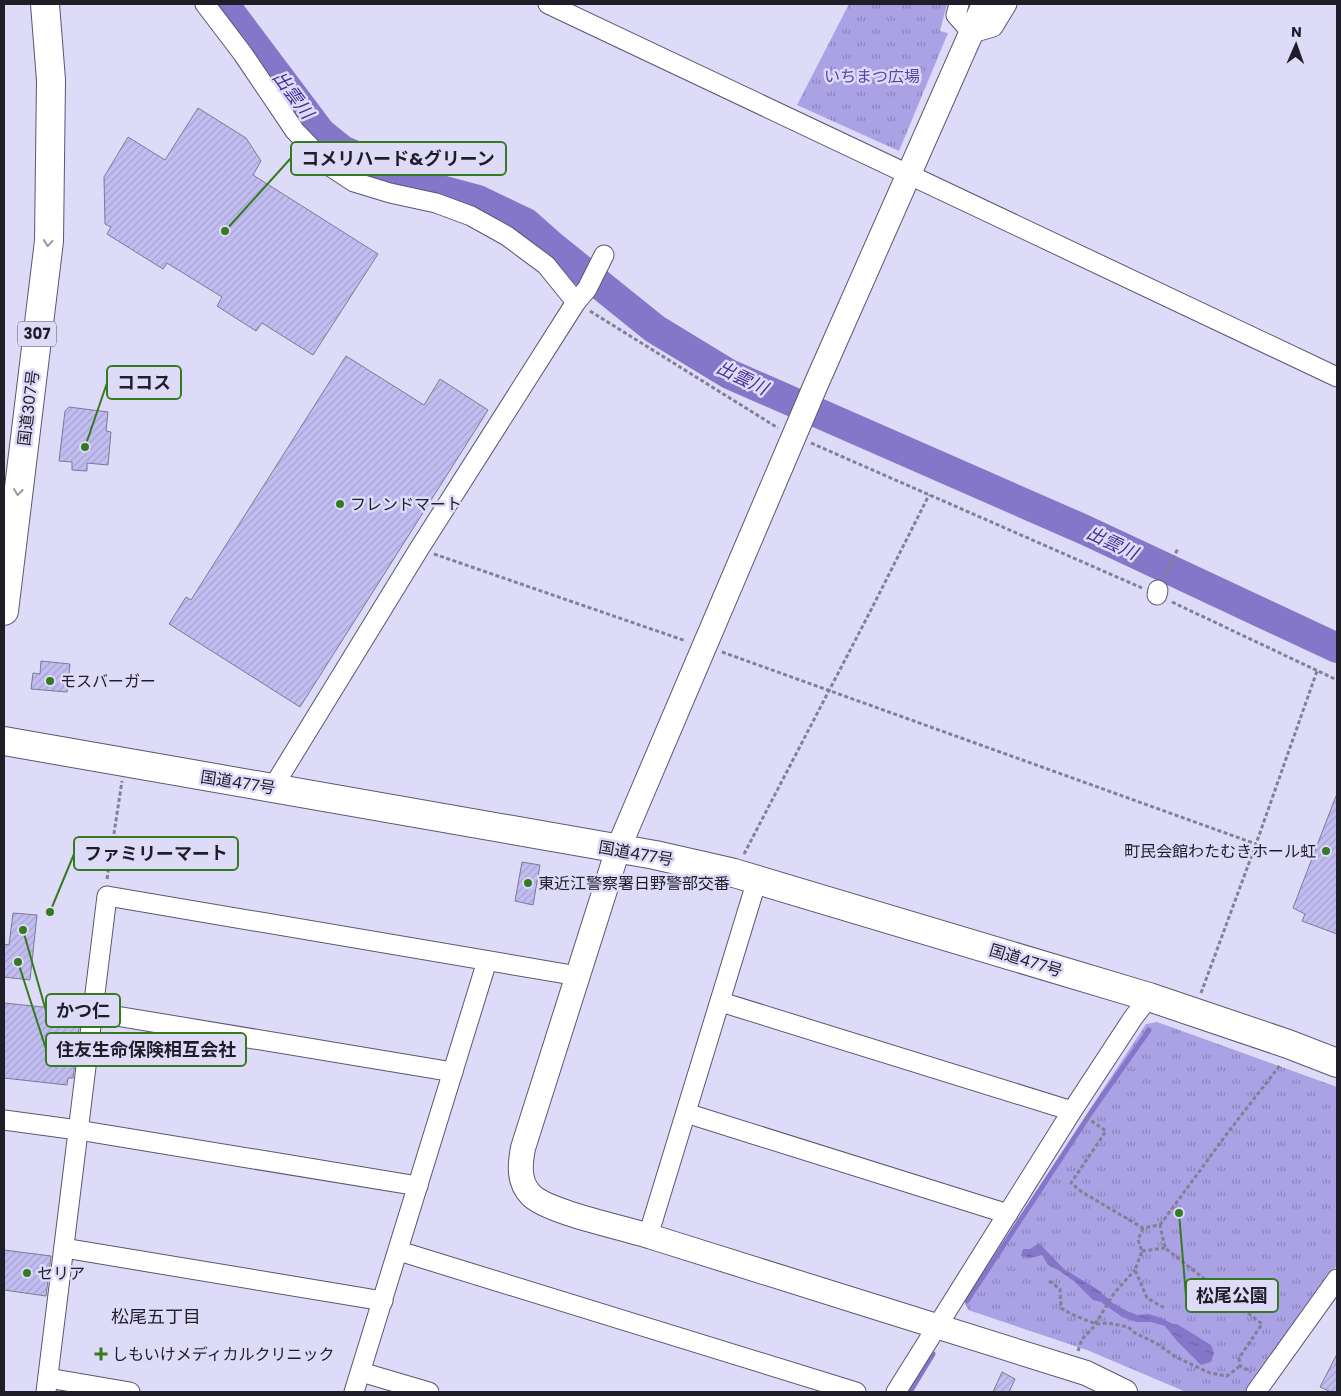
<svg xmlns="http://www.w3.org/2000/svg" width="1341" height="1396" font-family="Poppins,'Noto Sans JP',sans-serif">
  <defs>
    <pattern id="park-tufts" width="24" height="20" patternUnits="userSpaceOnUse" patternTransform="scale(1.25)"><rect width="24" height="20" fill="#aba2e6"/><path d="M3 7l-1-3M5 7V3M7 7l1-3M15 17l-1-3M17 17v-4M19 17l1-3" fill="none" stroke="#8b83ba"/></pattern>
    <pattern id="water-ripples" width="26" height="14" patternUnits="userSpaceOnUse" patternTransform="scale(1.25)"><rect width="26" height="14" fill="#8477c9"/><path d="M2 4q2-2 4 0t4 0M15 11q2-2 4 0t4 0" fill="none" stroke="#6b61a3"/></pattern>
    <pattern id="building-hatch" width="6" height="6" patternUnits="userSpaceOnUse" patternTransform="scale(1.25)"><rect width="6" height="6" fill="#c2bdf1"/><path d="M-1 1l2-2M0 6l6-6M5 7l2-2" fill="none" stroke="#a6a2cf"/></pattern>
  </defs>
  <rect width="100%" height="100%" fill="#dedbf9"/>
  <g fill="url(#park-tufts)">
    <path d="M849,4H947L940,31L948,33L899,151L797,105Z"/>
    <path d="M1157,1022L1337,1087V1265L1247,1392H1186L1087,1350L968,1310L964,1301L1146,1024Z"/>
  </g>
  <path fill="url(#water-ripples)" d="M1039,1243L1064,1269L1097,1289L1114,1304L1127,1311L1137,1315L1149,1314L1161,1318L1173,1324H1177L1211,1345L1214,1353L1211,1362L1201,1365L1177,1341L1165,1326L1151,1322H1137L1122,1317L1101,1302L1093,1300L1075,1282L1060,1271L1048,1265L1042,1255L1030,1258L1021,1256L1023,1249H1030Z"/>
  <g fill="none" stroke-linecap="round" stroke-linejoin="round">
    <g stroke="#8477c9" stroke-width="5">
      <path d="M967,1301L1092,1111L1149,1030"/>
      <path d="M910,1392L933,1354"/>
    </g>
    <path stroke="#8477c9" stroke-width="30" d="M224,4L321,133L342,150L426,186L478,200L526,223L552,246L655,329L729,374L1085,530L1337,648"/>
  </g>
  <g fill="url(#building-hatch)" stroke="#7c7994">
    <path d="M198,108L246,138L261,161L253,175L378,254L313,355L262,323L256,331L217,306L222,297L167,263L163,269L107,234L111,227L105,224L104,177L128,137L165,160Z"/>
    <path d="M346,356L424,405L440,379L488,410L300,707L169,624L186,597L191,600Z"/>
    <path d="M69,407L108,412L106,431L111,432L108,465L87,463V471L72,470V462L59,461L65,411Z"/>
    <path d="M41,661L70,664L67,692L31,689L33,673L40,674Z"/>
    <path d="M1336,796L1337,797V934L1302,921L1305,914L1293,908Z"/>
    <path d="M522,862L540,865L533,905L515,901Z"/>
    <path d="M13,913L37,915L30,980L4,977V944L9,945Z"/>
    <path d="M4,1003L81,1011L73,1078H68L67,1085L4,1078Z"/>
    <path d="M4,1250L51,1256L46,1296L4,1290Z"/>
    <path d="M1337,1354V1392H1331L1320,1387Z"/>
    <path d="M1002,1372L1015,1379L1009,1392H993Z"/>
  </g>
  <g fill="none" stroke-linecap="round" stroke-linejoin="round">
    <defs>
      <g id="minor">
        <path d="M205,4L243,54L295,131L328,165L354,182L390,193L436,203L471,216L507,236L546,265L576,302"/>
        <path d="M548,4L1337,377"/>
        <path d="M959,4L956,15L972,33L993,27L1007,4"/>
        <path d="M1157,595L1158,590"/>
        <path d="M273,787L419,549L576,302L587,289L604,255"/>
        <path d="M721,1002L1072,1111"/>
        <path d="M92,1012L453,1072"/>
        <path d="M686,1113L1008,1214"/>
        <path d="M4,1120L78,1130L418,1186"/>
        <path d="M648,1236L757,880"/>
        <path d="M64,1248L383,1301"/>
        <path d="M399,1251L856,1392"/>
        <path d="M361,1372L429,1392"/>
        <path d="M48,1378L130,1392"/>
        <path d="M46,1392L107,896L578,976"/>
        <path d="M354,1392L487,961"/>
        <path d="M896,1392L1072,1111L1133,1018L1149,997"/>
        <path d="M1256,1392L1337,1279"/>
      </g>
      <path id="tertiary" d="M984,4L817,382L618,849L523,1148C520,1164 518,1182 531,1195C547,1212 625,1228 652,1237C797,1282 941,1328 1086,1373L1125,1392"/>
      <g id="trunk">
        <path d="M4,611L49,241L51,80L45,4"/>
        <path d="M4,741L655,855L734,873L1149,997L1288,1044L1337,1063"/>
      </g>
    </defs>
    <use href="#minor" stroke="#5a5771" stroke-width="21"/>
    <use href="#tertiary" stroke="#5a5771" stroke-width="26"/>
    <use href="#trunk" stroke="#5a5771" stroke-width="30"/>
    <g stroke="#828095" stroke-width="3" stroke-dasharray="4 2.5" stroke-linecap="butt">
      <path d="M590,311L778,428"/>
      <path d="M811,443L1142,588"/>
      <path d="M434,554L686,641"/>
      <path d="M1165,577L1178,548"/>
      <path d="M1172,602L1337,680"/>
      <path d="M722,652L1256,844"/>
      <path d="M744,854L872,608L929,495"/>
      <path d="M107,879L122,781"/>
      <path d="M1201,993L1256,844L1317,671"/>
      <path d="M1086,1117L1106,1131L1071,1183L1082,1192L1143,1228L1160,1225L1165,1248L1262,1324L1239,1358L1240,1366L1251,1372"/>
      <path d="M1160,1225L1229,1131L1281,1064"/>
      <path d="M1143,1228L1138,1240L1142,1251L1135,1270L1147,1298L1166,1309"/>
      <path d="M1142,1251L1165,1248"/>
      <path d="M1049,1281L1060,1289L1061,1308L1071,1314L1096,1324L1108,1323L1128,1327L1135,1333L1156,1343L1176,1357L1210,1373L1227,1376L1240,1366"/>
      <path d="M1078,1351L1082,1339L1092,1329L1115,1292L1135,1270"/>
    </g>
    <use href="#minor" stroke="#fff" stroke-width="19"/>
    <use href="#tertiary" stroke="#fff" stroke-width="24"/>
    <use href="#trunk" stroke="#fff" stroke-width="28"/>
  </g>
  <defs><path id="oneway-chevron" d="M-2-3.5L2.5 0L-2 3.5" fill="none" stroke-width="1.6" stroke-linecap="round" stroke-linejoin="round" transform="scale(1.25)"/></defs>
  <g stroke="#9a9a9e">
    <use href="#oneway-chevron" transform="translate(48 243) rotate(95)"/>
    <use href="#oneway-chevron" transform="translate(18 492) rotate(97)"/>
  </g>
  <g fill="#347b1f" stroke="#dedbf9" stroke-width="2">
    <circle cx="340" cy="504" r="5"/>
    <circle cx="50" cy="681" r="5"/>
    <circle cx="1326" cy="851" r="5"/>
    <circle cx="528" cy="883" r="5"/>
    <circle cx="27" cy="1273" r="5"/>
    <path d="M98.5 1346.5h5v5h5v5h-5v5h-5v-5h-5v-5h5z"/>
  </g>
  <g text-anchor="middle" stroke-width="5" stroke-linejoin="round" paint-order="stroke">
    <rect fill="#dedbf9" stroke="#585767" stroke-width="1" x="18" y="321.5" width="38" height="25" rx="4"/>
    <g font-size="15" font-weight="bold" fill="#1f1e28">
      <text x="37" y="339">307</text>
    </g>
    <g font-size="16" fill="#5842a4" stroke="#dedbf9">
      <text x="872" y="82">いちまつ広場</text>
    </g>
    <g font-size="16" fill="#1f1e28" stroke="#dedbf9">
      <text transform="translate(28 408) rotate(-83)" y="6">国道307号</text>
      <text transform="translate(238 782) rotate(9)" y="6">国道477号</text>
      <text transform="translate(636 853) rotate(10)" y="6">国道477号</text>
      <text transform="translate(1026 960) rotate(17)" y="6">国道477号</text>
    </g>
    <g font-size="16" fill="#1f1e28" stroke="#dedbf9" text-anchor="start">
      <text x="350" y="510">フレンドマート</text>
      <text x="60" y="687">モスバーガー</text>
      <text x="1316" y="857" text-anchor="end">町民会館わたむきホール虹</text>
      <text x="538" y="889">東近江警察署日野警部交番</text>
      <text x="37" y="1279">セリア</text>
      <text x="112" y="1360">しもいけメディカルクリニック</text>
    </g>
    <g font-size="18" font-style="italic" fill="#482f90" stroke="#dedbf9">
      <text transform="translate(293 95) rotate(53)" y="6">出雲川</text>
      <text transform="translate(742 378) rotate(26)" y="6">出雲川</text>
      <text transform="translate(1112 543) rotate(25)" y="6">出雲川</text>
    </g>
    <g font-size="18" fill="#1f1e28" stroke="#dedbf9">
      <text x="156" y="1323">松尾五丁目</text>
    </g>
  </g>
  <path fill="none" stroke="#347b1f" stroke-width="2" d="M225 231L291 158M85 447L107 383M50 912L74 854M23 930L46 1011M18 962L46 1049M1179 1213L1186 1296"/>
  <g fill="#347b1f" stroke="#dedbf9" stroke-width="2">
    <circle cx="225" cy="231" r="5"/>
    <circle cx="85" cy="447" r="5"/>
    <circle cx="50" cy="912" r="5"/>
    <circle cx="23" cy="930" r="5"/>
    <circle cx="18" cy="962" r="5"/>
    <circle cx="1179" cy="1213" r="5"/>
  </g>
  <g fill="#dedbf9" stroke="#347b1f" stroke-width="2">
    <rect x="291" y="142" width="215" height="33" rx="5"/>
    <rect x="107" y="366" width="74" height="33" rx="5"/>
    <rect x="74" y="837" width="164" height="33" rx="5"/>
    <rect x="46" y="994" width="74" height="33" rx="5"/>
    <rect x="46" y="1033" width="200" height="33" rx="5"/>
    <rect x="1186" y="1279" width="92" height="33" rx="5"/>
  </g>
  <g font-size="18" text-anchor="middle" font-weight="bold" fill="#1f1e28">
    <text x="398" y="165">コメリハード&amp;グリーン</text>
    <text x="144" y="389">ココス</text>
    <text x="156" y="860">ファミリーマート</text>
    <text x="83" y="1017">かつ仁</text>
    <text x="146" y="1056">住友生命保険相互会社</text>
    <text x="1232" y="1302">松尾公園</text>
  </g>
  <rect width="1341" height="1396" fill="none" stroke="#1f1e28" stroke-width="10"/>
  <g transform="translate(1296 45) rotate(2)" stroke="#dedbf9" stroke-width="4" paint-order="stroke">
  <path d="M0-4L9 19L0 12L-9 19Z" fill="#1f1e28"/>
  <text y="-8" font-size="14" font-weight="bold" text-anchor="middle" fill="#1f1e28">N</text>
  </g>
</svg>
